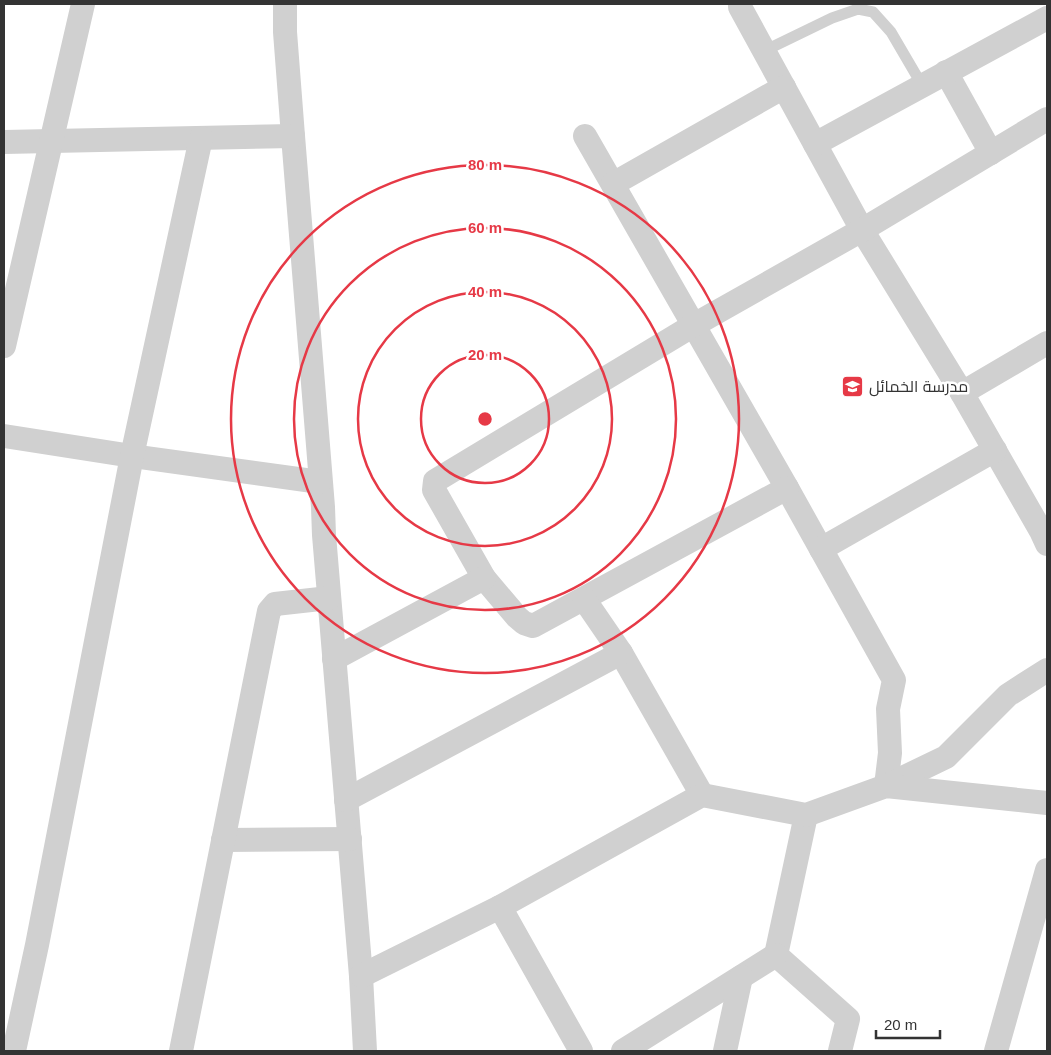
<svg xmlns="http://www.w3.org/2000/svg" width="1051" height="1055" font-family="Helvetica,Cairo,sans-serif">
  <rect width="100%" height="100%" fill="#fff"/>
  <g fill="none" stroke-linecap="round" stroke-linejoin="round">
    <path stroke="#d0d0d0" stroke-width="11" d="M764,51L832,18L858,9L873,12L891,32L922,85"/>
    <g stroke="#d0d0d0" stroke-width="24">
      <path d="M285,4V32L293,136L323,507L324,535L361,976L365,1051"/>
      <path d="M740,4V7L862,230L962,393L1041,531L1047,544"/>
      <path d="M946,72L991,153"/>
      <path d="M585,136L787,488L894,680L888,709L890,753L886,786"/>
      <path d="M4,142L293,136"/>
      <path d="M815,144L1047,18"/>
      <path d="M613,184L784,87"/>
      <path d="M4,346L83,4"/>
      <path d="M962,393L1047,343"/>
      <path d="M4,436L132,456L320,482"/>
      <path d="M787,488L533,626L524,623L517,617L484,578L434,490L435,481L694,325L862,230L1047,119"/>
      <path d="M821,549L995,450"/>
      <path d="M584,599L621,653L702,795"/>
      <path d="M334,659L484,578"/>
      <path d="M886,786L946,757L1008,695L1047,670"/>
      <path d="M346,800L621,653"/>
      <path d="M806,815L776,955L848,1019L840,1051"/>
      <path d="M223,840L350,839"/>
      <path d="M500,907L581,1051"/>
      <path d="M361,976L500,907L702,795L806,815L886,786L1047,803"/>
      <path d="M14,1051L37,945L132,456L201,138"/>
      <path d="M181,1051L269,611L275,604L329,598"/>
      <path d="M623,1051L776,955"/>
      <path d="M725,1051L741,977"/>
      <path d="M996,1051L1047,870"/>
    </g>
  </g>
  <g fill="none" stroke="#e63946" stroke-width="2.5">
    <circle cx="485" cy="419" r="64"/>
    <circle cx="485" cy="419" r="127"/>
    <circle cx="485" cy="419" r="191"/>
    <circle cx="485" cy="419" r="254"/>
  </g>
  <defs>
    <symbol id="school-square" viewBox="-11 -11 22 22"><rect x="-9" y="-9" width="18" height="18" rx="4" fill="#e63946" stroke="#fff"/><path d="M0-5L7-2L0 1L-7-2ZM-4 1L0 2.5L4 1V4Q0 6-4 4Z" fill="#fff"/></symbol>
  </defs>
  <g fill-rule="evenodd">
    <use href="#school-square" x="840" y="374" width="25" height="25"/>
  </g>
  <g text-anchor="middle" stroke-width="5" stroke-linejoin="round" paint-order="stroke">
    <g font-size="16" fill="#333" stroke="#fff" text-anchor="start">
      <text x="869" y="392">مدرسة الخمائل</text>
    </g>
  </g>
  <circle cx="485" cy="419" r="8" fill="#e63946" stroke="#fff" stroke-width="2.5"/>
  <g font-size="15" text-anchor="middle" font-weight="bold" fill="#e63946" stroke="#fff" stroke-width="5" stroke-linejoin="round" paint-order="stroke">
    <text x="485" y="170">80 m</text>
    <text x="485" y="233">60 m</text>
    <text x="485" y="297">40 m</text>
    <text x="485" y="360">20 m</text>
  </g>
  <rect width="1051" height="1055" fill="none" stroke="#333333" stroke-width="10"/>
  <path d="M876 1030v8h64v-8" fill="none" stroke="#333333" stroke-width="2.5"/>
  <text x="884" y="1030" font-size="15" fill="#333333" stroke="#ffffff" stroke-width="4" paint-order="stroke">20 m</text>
</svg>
